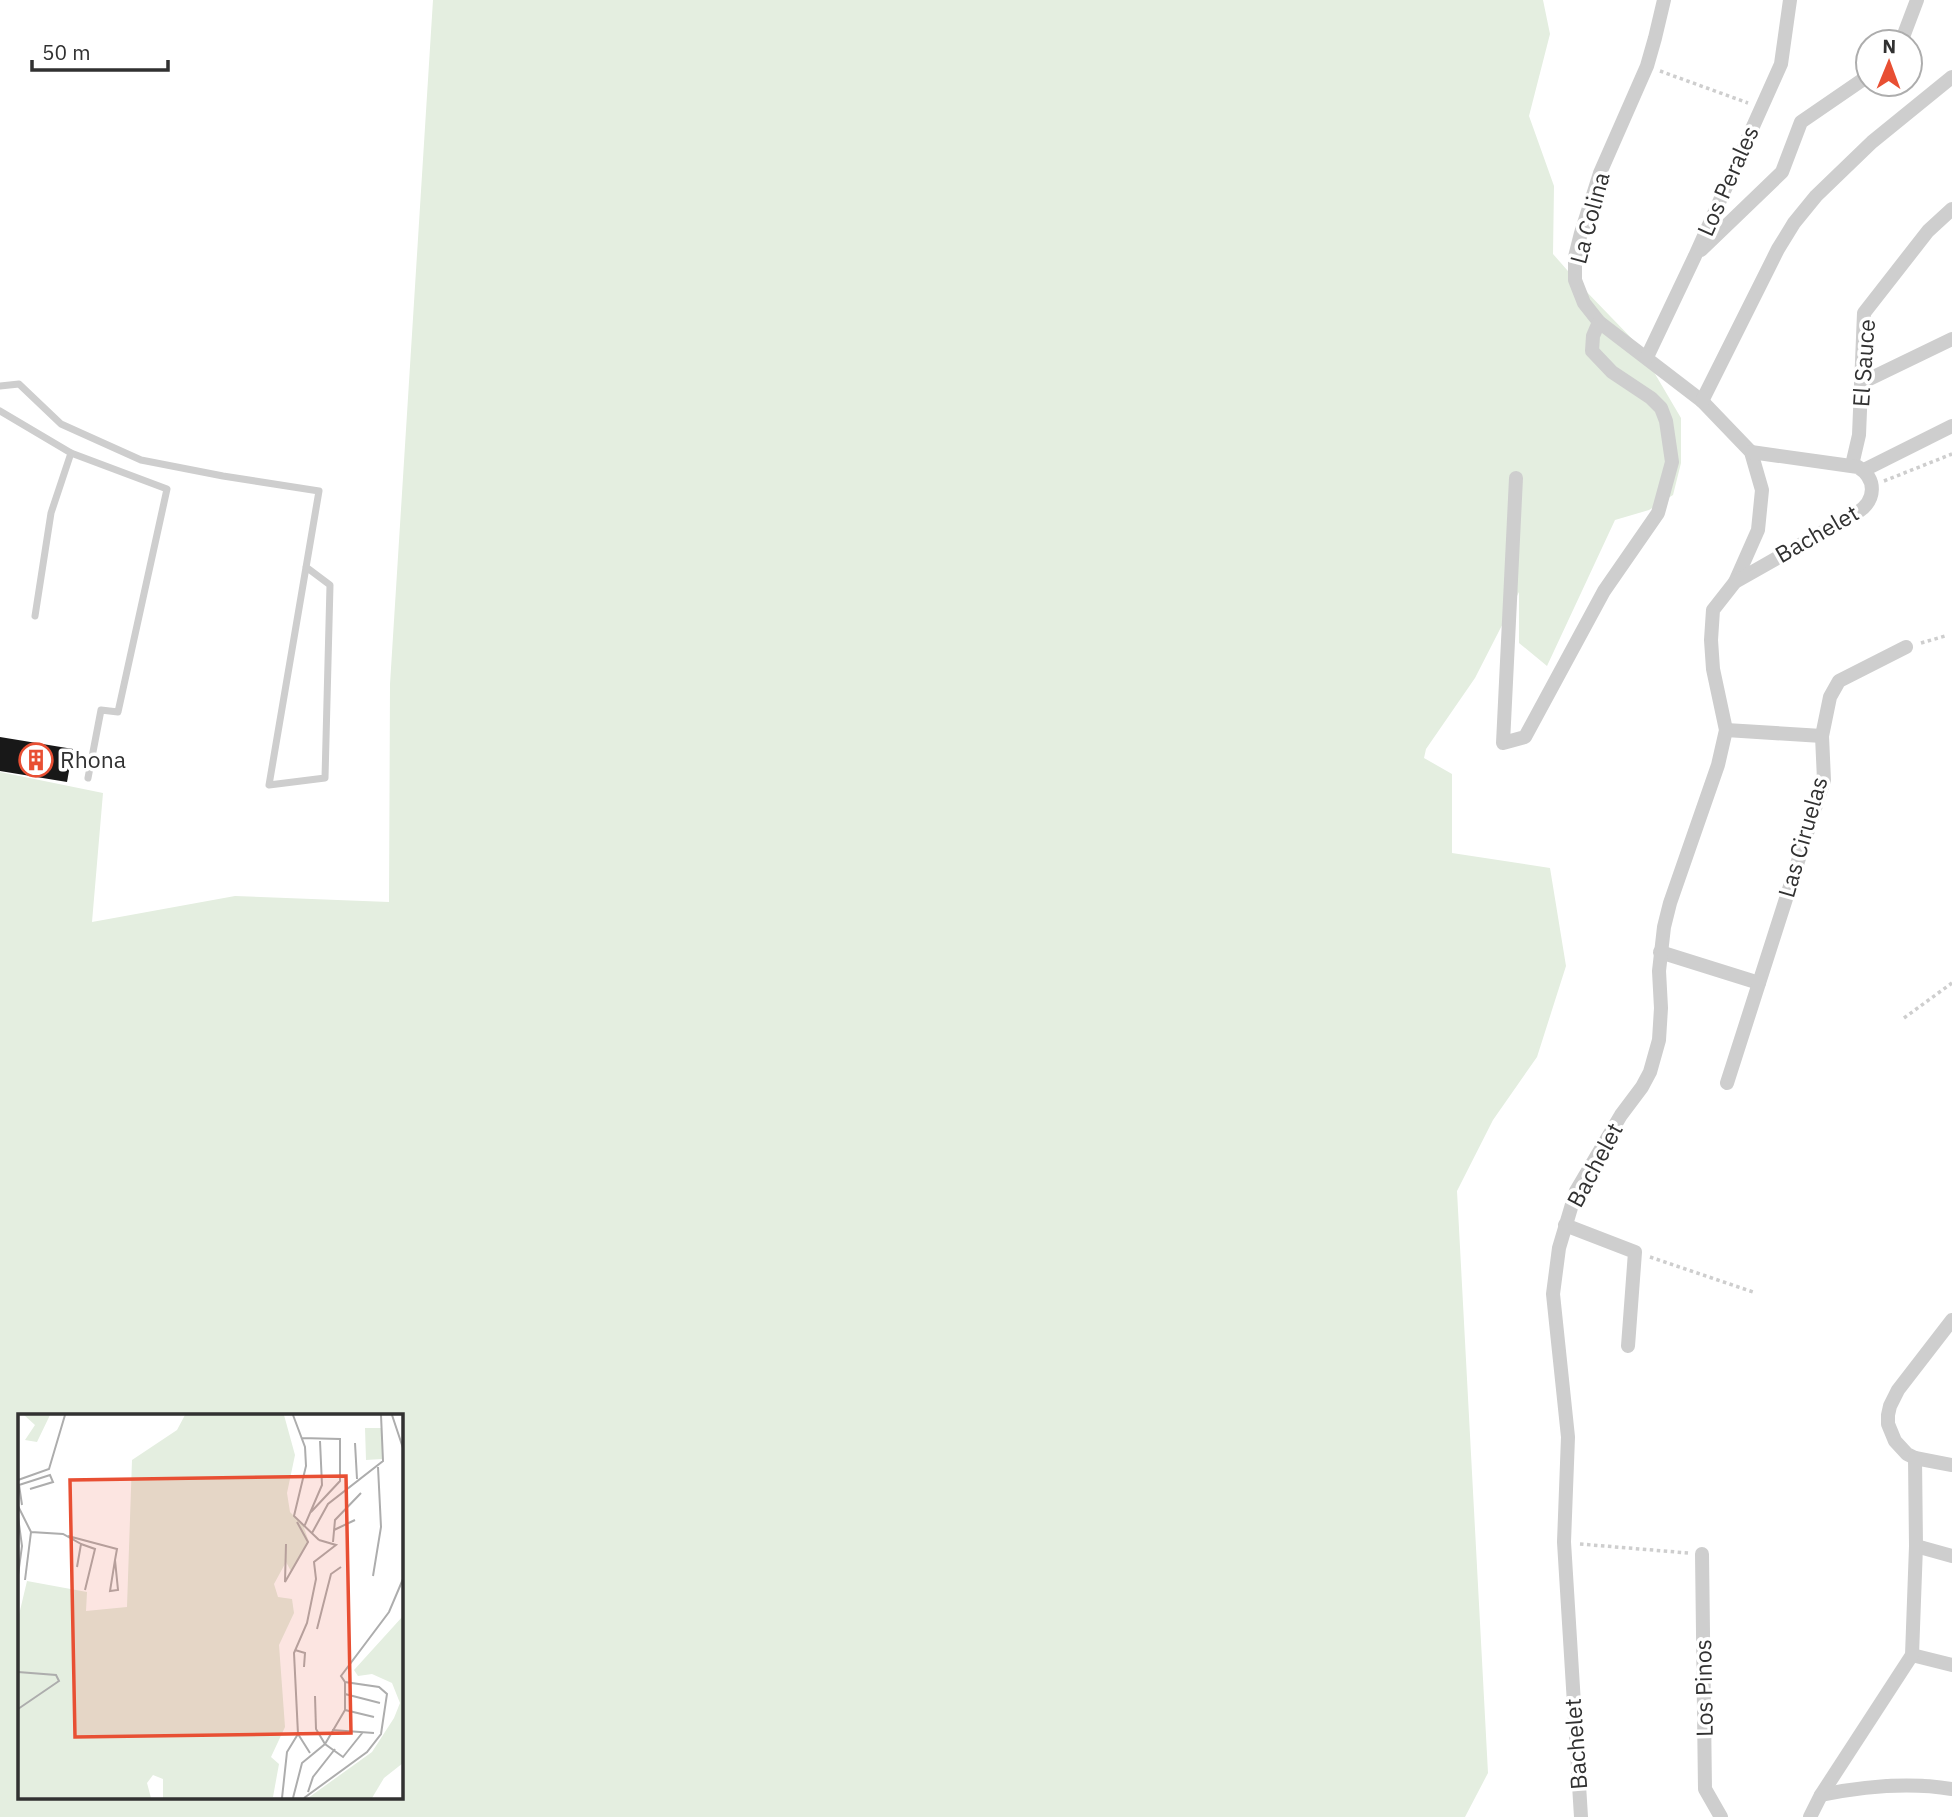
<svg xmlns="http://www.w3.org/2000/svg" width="1952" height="1817" font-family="'IBM Plex Sans',sans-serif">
  <rect width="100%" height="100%" fill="#fff"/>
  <path fill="#e4eee0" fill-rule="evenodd" d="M433,0H1543L1550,34L1529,116L1554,186L1553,254L1582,287L1638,345L1681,418V463L1673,495L1649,510L1615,520L1547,666L1519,643V592L1475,678L1426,749L1424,758L1452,774V853L1550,868L1566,966L1537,1057L1493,1120L1457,1191L1488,1773L1465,1817H0V772L103,793L92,922L235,896L389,902L390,684ZM19,1416H401V1798H19Z"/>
  <path fill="#181818" d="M0,737L73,749L67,782L0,771Z"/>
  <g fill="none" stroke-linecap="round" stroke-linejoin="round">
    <g stroke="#cecece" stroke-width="3.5" stroke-dasharray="3.5 3.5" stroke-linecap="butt">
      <path d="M1660,71L1748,103"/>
      <path d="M1884,481L1952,454"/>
      <path d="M1921,643L1945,636"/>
      <path d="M1904,1018L1952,983"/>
      <path d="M1650,1257L1756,1293"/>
      <path d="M1580,1544L1688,1553"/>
    </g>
    <g stroke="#cecece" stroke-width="7">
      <path d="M0,386L19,384L61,424L141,460L223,476L319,491L269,785L325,778L330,585L306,567"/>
      <path d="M0,411L71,453L51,513L35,616"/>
      <path d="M71,453L167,489L118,712L101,710L88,778"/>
    </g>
    <g stroke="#cecece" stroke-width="14">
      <path d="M1664,0L1655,38L1647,66L1600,173L1581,233L1575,257V280L1584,303L1599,322L1702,401L1751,452L1762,490L1758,530L1735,582"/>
      <path d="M1899,42L1903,37L1917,0"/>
      <path d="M1701,250L1782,172L1801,122L1868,76"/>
      <path d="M1647,357L1695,256L1781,64L1790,0"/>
      <path d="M1861,383L1952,339"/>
      <path d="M1702,401L1778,249L1794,223L1816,196L1872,142L1952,77"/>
      <path d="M1852,465L1859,435L1864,313L1928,231L1952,209"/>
      <path d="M1864,470L1952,426"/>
      <path d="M1516,478L1503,743L1525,737L1604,591L1658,513L1672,462L1666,421L1661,408L1651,398L1612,372L1592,351L1593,336L1599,322"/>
      <path d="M1726,730L1822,736"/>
      <path d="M1660,952L1759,983"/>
      <path d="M1727,1083L1824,780L1822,736L1830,697L1839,681L1906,647"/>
      <path d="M1565,1225L1635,1252L1628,1346"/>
      <path d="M1952,1320L1898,1390L1890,1406L1888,1415V1424L1895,1441L1907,1454L1915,1458L1952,1465"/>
      <path d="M1916,1546L1952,1556"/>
      <path d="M1702,1554L1705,1789L1721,1817"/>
      <path d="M1912,1655L1952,1665"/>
      <path d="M1821,1795C1865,1786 1908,1782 1952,1789"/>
      <path d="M1581,1817L1564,1542L1568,1437L1553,1294L1559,1248L1576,1191L1621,1115L1642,1087L1650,1072L1659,1040L1661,1008L1659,971L1664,927L1670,903L1718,765L1726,730L1713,669L1711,640L1713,610L1735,582L1858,512C1876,500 1877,479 1858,467L1751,452"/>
      <path d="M1810,1817L1821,1795L1912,1655L1916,1546L1915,1458"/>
    </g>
  </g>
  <defs>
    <symbol id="building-ring" viewBox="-11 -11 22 22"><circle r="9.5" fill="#fff" stroke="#e84f33" stroke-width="1.5"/><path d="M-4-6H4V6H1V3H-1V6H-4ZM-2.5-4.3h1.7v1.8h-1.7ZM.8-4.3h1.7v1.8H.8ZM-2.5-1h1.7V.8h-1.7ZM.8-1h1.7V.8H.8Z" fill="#e84f33"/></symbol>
  </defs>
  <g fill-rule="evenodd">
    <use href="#building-ring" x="17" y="741" width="38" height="38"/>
  </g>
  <g text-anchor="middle" stroke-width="7" stroke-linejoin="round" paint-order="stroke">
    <g font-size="23" fill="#313131" stroke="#fff">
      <text transform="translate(1728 181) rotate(-66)" y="8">Los Perales</text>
      <text transform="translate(1590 218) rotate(-75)" y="8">La Colina</text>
      <text transform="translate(1864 363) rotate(-86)" y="8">El Sauce</text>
      <text transform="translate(1817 534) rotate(-30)" y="8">Bachelet</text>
      <text transform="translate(1803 837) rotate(-74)" y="8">Las Ciruelas</text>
      <text transform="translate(1595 1165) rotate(-62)" y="8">Bachelet</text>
      <text transform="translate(1704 1688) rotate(-91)" y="8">Los Pinos</text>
      <text transform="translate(1576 1744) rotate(-94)" y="8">Bachelet</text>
    </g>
    <g font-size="23" fill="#313131" stroke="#fff" text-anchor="start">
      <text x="60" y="768">Rhona</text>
    </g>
  </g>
  <g transform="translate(18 1414)">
    <rect width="385" height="385" fill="#fff"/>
    <path d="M6,1H32L19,28L7,26L17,11ZM167,1H266L277,41L269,79L272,98L285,111L291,128L273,157L268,148L256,170L260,183L274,185L276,199L261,231L267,313L253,343L261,350L255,383L145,384V365L135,361L129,369L133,384L0,383V205L9,167L69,178L68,197L109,193L114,46L159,16ZM347,14H364V45L348,46ZM385,202V349L366,364L354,384H290L354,338L376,304L382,289L374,269L354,260L340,262L336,256Z" fill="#e4eee0"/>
    <path fill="none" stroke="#adadad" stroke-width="2" d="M275,1L287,33L288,52L276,102L301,126M374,1L385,34M283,24L322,25V67L293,98M337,29L339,65M0,66L31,55L47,1M4,91L1,71L32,61L35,68L12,75M0,92L13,118L45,120L63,130L59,153M0,103L4,132L0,161M286,113L304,71L302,27M316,116L337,106M294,119L310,90L365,47L363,1M50,122L99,135L97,146L92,177L100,176L97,146M315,128L317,106L343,79M63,130L77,135L67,176M268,130L267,168L290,128L279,108M355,162L363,113L360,53M7,166L13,118M299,215L313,160L323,153M277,236L287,239L286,253M0,258L38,261L41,267L0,295M327,280L362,289M297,282L298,315L307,330L325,343L345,318M327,296L356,303M314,316L356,319M280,320L292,339M290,378L295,363L317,335M264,384L269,338L280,320L276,239L289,209L298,165L296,148L318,131L301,126M275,384L284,349L307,330L327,296V268M286,384L349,338L363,320L369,280L361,273L327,268L323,262L371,198L385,165"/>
    <path fill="#e84f33" fill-opacity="0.15" stroke="#e84f33" stroke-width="3.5" d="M328,62L333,319L57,323L52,66Z"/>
    <rect width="385" height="385" fill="none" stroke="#313131" stroke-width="3.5"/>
  </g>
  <g transform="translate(1889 63) rotate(1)"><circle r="33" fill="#ffffff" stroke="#adadad" stroke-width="2"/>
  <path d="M0-5L12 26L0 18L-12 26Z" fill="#e84f33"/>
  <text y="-10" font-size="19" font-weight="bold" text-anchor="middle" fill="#313131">N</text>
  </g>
  <path d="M32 60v10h136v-10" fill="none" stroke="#313131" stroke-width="3.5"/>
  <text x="42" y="60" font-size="21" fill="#313131" stroke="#ffffff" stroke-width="5" paint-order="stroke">50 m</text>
</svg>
